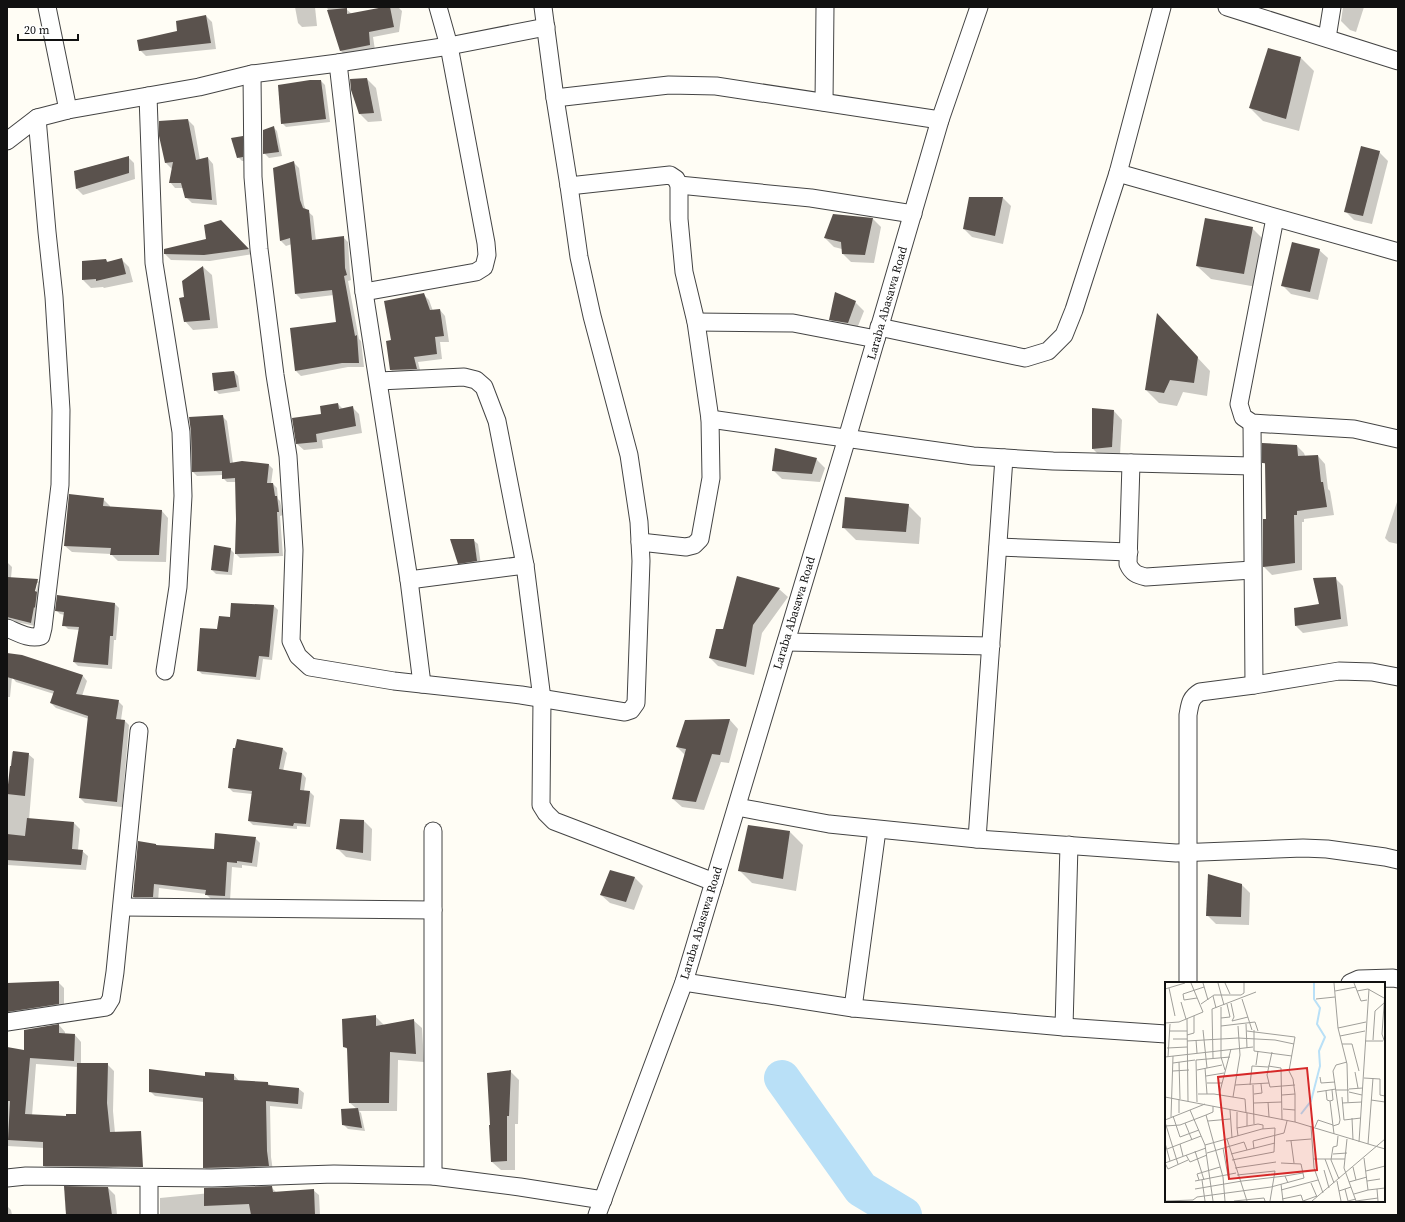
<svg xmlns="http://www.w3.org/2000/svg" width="1405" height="1222" font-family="'Source Serif 4',serif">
  <rect width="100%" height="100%" fill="#fffdf5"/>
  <g fill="#0003" fill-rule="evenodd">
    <path d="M295,7H315L317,26L302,27L298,23Z"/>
    <path d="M327,7H346V9L352,14L389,7H398L402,11L399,32L373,37L375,50L346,56L341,51Z"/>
    <path d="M1343,7H1364L1356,32L1350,30L1341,21Z"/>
    <path d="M206,16L212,22L216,49L146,56L140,50L178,32Z"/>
    <path d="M1301,58L1314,71L1299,131L1263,121L1250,108Z"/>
    <path d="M367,79L376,88L382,121L368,122L359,113Z"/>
    <path d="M321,81L325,85L330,122L286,127L282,123Z"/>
    <path d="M188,120L194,126L200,160L208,158L213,164L217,205L192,203L186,197L183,188H175L170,182L172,169L166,163L160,136Z"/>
    <path d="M273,127L277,131L282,156L269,158L265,154L264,131Z"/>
    <path d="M242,137L246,141V161H242L238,157Z"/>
    <path d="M1379,152L1388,161L1372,224L1354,220L1345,211Z"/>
    <path d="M128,157L134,163L135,179L83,195L77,189L75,171Z"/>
    <path d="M294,163L299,168L304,205L306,210L313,216L316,241L343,237L348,242L350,274L351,280L348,281L359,339L361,341L364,367H348L301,376L296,371L338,323L334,295L301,299L296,294L292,244L286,246L281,241L274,168Z"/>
    <path d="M1003,198L1011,206L1003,244L972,237L964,229Z"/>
    <path d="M873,219L881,227L874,263L851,262L843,254L842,249L834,247L825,238Z"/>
    <path d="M221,221L253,254L210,261L171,260L165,254L207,240Z"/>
    <path d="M1252,228L1265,241L1257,287L1211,279L1197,266Z"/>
    <path d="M1319,250L1328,258L1318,300L1291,294L1282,285Z"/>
    <path d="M121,259L129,267L133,282L104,288L103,287L91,288L83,280L106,260L108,262Z"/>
    <path d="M203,267L212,275L218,328L193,330L185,321V298L183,282Z"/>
    <path d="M423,294L429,300L433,311L440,310L445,316L449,342H440L442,359L418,362L421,374L397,376L391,370L388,342L392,340Z"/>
    <path d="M855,302L864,311L856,331L839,328L830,319Z"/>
    <path d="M1158,315L1210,371L1207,396L1183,392L1177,406L1159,403L1146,390Z"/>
    <path d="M234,372L238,376L240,391L219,394L215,390Z"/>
    <path d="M338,404L343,409L352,407L359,414L362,433L322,440L323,448L304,450L297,444L322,415Z"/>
    <path d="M1114,411L1122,420L1120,455L1101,457L1093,449Z"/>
    <path d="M222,416L227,421L233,463L269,465L273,469L271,484H273L277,488L278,499L280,501L283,515L280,516L283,556L240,558L236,554L237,482H227L223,478V475L197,476L193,472L192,432Z"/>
    <path d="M1297,446L1304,453L1305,456H1318L1325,464L1328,489L1330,491L1334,515L1304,519V522H1302V570L1272,575L1264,567V520H1267L1266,465L1263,463Z"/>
    <path d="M816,459L825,468L820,482L782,479L773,470Z"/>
    <path d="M103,499L110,506V507L162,511L168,518L166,562L118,561L111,554L72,552L65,546Z"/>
    <path d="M1398,499V544L1389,542L1385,538Z"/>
    <path d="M908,505L921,518L919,544L856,540L843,527Z"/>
    <path d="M473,540L478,544L481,565L463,567L459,563Z"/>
    <path d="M215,547L230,549L234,553L232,575L216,574L212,570Z"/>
    <path d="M7,562L12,567L11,578L37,580L41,584L35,626L7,620ZM36,583H38L35,596H33Z"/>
    <path d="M737,577L779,589L788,597L762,633L754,675L718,666L710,658L724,630Z"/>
    <path d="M1335,578L1343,586L1348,626L1303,633L1296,626L1320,605Z"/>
    <path d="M115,604L119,608L116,640H114L112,669L78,666L74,662L79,630L68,629L64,625L65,615L60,614L56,610Z"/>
    <path d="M274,606L278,610L272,660L263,659L260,680L202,674L198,670L218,630L231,618Z"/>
    <path d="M7,665L83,676L87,681L82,696L118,701L123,706L121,720H124L129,725L122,807L85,803L80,798L89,719L56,708L51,703L54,694L16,682L12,677L10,697H7Z"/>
    <path d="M730,720L738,729L729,763L721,762L704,810L682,807L673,799L685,755L677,747Z"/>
    <path d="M283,749L287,753L283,771L302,773L306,778L304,791L310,792L314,796L310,827L297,826V829L253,825L249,821L252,794L233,792L229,788Z"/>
    <path d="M12,752L28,754L34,759L29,820L74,823L80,829L78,850L82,851L88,856L86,870L7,865V784H9Z"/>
    <path d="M364,821L372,829L371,861L346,857L337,848Z"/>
    <path d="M790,832L803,845L796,891L752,883L739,870Z"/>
    <path d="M255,838L260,843L257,867L242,865V868L232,867L230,901L212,900L206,894L159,888L158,902H139L134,897L156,844L157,846L215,850Z"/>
    <path d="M610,872L635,878L643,886L634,910L610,903L601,895Z"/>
    <path d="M1241,884L1250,893L1249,925L1216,924L1207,915Z"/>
    <path d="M58,982L64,988V1009L7,1015V984Z"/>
    <path d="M375,1016L384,1025L413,1020L422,1028L424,1062L398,1060L397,1111H359L361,1113L365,1131L348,1129L343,1124L357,1109L350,1103L349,1051L344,1046Z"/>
    <path d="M59,1025L65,1032V1035H75L81,1042V1064H107L114,1071L113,1111L115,1133L136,1164L67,1173L51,1172L44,1166V1148L7,1146V1048L25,1051ZM36,1064L78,1067L77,1115L67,1118L32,1116Z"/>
    <path d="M510,1071L519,1080L518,1124H515V1170H501L492,1162Z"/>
    <path d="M206,1073L234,1075L239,1081L268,1083L271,1086L299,1089L304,1093L302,1109L270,1106L271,1157L273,1171L209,1172L204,1167V1102L155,1096L150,1091L206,1077Z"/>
    <path d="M271,1187L277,1193L313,1190L319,1195L320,1215H160V1198Z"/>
    <path d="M108,1188L115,1195L117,1215H67Z"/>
    <path d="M7,1206L11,1210L12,1215H7Z"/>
  </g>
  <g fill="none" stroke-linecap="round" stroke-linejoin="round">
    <path stroke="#b9e0f7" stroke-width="36" d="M782,1078L861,1189L904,1215"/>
  </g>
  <g fill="#5a524d">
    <path d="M384,7H390L394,27L369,32L370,45L340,51L327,10L347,8V14Z"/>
    <path d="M206,15L211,43L139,51L137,40L177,31L176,21Z"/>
    <path d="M1268,48L1301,57L1286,119L1249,108Z"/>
    <path d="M367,78L374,113L359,114L351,90L350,79Z"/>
    <path d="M310,80H321L326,119L281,124L278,85Z"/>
    <path d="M188,119L196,160L208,157L212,200L185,198L181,183H169L173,162L165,163L159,136V121Z"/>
    <path d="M274,126L279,152L263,154V130Z"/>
    <path d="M243,136V157L237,158L231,138Z"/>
    <path d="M1361,146L1380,151L1363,216L1344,212Z"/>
    <path d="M129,156V173L76,189L74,171Z"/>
    <path d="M294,161L300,200L303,208L309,210L312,240L344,236L345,268L347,275L344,276L355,336L357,335L359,363H342L295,371L290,328L336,322L332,290L295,294L290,238L280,241L273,168Z"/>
    <path d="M969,197H1003L995,236L963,229Z"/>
    <path d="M833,214L873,218L865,255L842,254L841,242L824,238Z"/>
    <path d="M1205,218L1253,227L1244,274L1196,266Z"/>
    <path d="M221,220L249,249L204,255L164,254V249L206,239L204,225Z"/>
    <path d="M1292,242L1320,249L1310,292L1281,286Z"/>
    <path d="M122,258L126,274L96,281V279L82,280V261L106,259L107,262Z"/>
    <path d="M203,266L210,320L184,322L179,298L184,297L182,281Z"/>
    <path d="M835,292L856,301L848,323L829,320Z"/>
    <path d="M424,293L430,310L440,309L444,336L435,337L437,354L414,357L417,369L390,370L386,341L391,340L384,301Z"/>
    <path d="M1157,313L1198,357L1194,383L1170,380L1164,393L1145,390Z"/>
    <path d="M234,371L237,387L214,391L212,373Z"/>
    <path d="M338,403L339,409L353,406L356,426L316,434L317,442L296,444L292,418L321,414L320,406Z"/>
    <path d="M1092,408L1114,410L1112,447L1092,449Z"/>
    <path d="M223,415L230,463L242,461L269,464L267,483H273L275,496H277L279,512H277L279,553L235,554L236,519L235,478L222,479V471L192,472L191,432L189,417Z"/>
    <path d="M1262,443L1297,445L1298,456L1318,455L1321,482H1323L1327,507L1297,511V515H1294L1295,563L1263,567V519H1266L1265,463H1262Z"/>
    <path d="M775,448L817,458L812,474L772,471Z"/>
    <path d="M69,494L104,498L103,506L162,510L159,555H110L111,548L64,546Z"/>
    <path d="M845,497L909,504L906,532L842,528Z"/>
    <path d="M450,539H474L477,561L458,564Z"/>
    <path d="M214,545L231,548L228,572L211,570Z"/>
    <path d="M737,576L780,588L753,625L746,667L709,658L716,629H723Z"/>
    <path d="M7,577L38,579L35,591L37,592L35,608L34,607L31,623L7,617Z"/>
    <path d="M1336,577L1341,619L1295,626L1294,608L1319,604L1313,578Z"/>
    <path d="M57,595L115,603L113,636H110L108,665L73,662L79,627L62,626L64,612L55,611Z"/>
    <path d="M231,603L274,605L269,657L259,656L256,677L197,671L200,628L217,629L219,616L230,617Z"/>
    <path d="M7,653L22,655L83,675L76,694L119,700L116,719L125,720L117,802L79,798L88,716L50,703L54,691L7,677Z"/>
    <path d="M730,719L720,755L712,754L696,802L672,799L686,749L676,747L685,720Z"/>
    <path d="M237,739L283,748L279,769L302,773L300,790L310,791L306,824L294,823L293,826L248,821L252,791L228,788L233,748H235Z"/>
    <path d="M13,751L29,753L25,796L7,794L10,766H11Z"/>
    <path d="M27,818L74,822L72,849L83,850L81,865L7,860V834L25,836Z"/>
    <path d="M340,819L364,820L363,853L336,849Z"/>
    <path d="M748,825L790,831L783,879L738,871Z"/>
    <path d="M215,833L256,837L252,863L237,861V863L227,862L225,896L205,895L206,890L154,884L153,897H133L138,841L156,844V845L214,849Z"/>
    <path d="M610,870L635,877L626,902L600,895Z"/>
    <path d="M1208,874L1242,884L1241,917L1206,916Z"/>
    <path d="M59,981V1004L7,1012V983Z"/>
    <path d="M376,1015V1026L414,1019L416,1054L390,1052L389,1103H349L347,1048L343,1047L342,1019Z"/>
    <path d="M59,1024V1033L75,1034L74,1061L30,1058L25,1114L66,1116V1114H76L77,1063H108L107,1103L110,1132L141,1131L143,1167L43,1166V1142L8,1140L10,1101H7V1047L24,1050V1030Z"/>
    <path d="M149,1069L205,1076V1072L234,1074V1080L268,1082V1085L299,1088L298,1104L266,1101L267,1151L269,1166L203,1168V1098L149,1092Z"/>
    <path d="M511,1070L509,1116H507V1161L491,1162L489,1125H490L487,1073Z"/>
    <path d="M358,1108L362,1128L342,1125L341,1109Z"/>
    <path d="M64,1186L108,1187L112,1215H66Z"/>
    <path d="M272,1186L273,1192L314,1189L315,1215H251L249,1204L204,1206V1188Z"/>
  </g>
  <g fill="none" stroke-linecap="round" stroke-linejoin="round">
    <defs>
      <g id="minor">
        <path d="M47,7L68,110"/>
        <path d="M1227,7L1398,61"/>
        <path d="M1327,38L1332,7"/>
        <path d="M338,63L364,292L409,580L422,684"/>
        <path d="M252,74L253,177L259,249L275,375L288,456L294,550L291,641L298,656L310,667L394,681L521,695L625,712L631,710L636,703L641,561L639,522L629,455L592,316L579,257L569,186L555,98L543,7"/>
        <path d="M148,96L154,263L181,432L183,496L178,587L165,671"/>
        <path d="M555,98L669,85L716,86L940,120"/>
        <path d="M824,102L825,7"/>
        <path d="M7,141L37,118L68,110L199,87L252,74L338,63L449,46L546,27"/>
        <path d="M1118,173L1398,252"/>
        <path d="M679,185L811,198L913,214"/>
        <path d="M569,186L670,175L676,179L679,185V219L684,272L696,322L710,419L711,478L700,539L694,545L686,547L640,542"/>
        <path d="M1275,218L1239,404L1243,417L1252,423L1354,429L1398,439"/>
        <path d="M364,292L476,272L484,267L487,255L486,243L449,46L438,7"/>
        <path d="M696,322L793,323L876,339"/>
        <path d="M879,327L1025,358L1048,351L1064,335L1074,310L1118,173L1162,7"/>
        <path d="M379,381L464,377L476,380L484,387L497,421L525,565L542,699L541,805L546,813L554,821L714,882"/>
        <path d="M710,419L973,456L1053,461L1252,466"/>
        <path d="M1252,423L1254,685"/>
        <path d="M1131,463L1128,564C1132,573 1137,575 1146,577L1252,570"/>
        <path d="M998,547L1129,552"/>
        <path d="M409,580L525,565"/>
        <path d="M7,628C17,632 30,640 41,636L43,628L60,485L61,410L54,297L47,232L37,118"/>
        <path d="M786,642L991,646"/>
        <path d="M737,807L829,824L977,839L1176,853L1303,848L1327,849L1385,857L1398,860"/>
        <path d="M977,839L1004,458"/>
        <path d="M122,907L433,910"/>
        <path d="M684,982L853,1008L1064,1027L1069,845"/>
        <path d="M1188,983V715C1190,704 1190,698 1200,692L1254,685L1339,671L1372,672L1398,677"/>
        <path d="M1350,983L1359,979L1393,978L1398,979"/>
        <path d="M853,1008L877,830"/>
        <path d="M7,1022L106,1007L111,999L115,972L139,731"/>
        <path d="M1064,1027L1166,1034"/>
        <path d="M433,1176V831"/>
        <path d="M7,1178L26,1176L212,1178L334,1174L433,1176L520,1187L603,1200"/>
        <path d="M149,1178V1215"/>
        <path d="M597,1215L684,982L850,428L940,120L979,7"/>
      </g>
    </defs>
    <use href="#minor" stroke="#444" stroke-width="19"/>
    <use href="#minor" stroke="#fff" stroke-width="17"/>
  </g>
  <g text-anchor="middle" stroke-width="4" stroke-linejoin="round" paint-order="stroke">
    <g font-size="12" fill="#111" stroke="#fff">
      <text transform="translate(887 303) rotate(-74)" y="4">Laraba Abasawa Road</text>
      <text transform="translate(794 613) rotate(-73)" y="4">Laraba Abasawa Road</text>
      <text transform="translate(701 923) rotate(-73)" y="4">Laraba Abasawa Road</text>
    </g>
  </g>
  <g transform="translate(1165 982)">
    <rect width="220" height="220" fill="#fffdf5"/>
    <path fill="none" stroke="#b9e0f7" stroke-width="2" d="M136,132L146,119L155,84L154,69L160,55L152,42L155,26L149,17V1"/>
    <path fill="none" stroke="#a09f9a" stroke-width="1" d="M38,1L43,18M53,1L59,23M60,1L65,12M169,1L173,46L182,82L183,120M189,1L196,19L202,18M4,6L10,34M0,7L20,1M170,9L191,5M192,9L203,7L219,16M220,9L217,52L220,61M48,14L51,26M32,16L19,18L18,12L39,5M77,17L87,48M151,17L170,15M16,20L21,37M66,21L69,35L67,39L83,35M36,22L49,13H76L79,11V1M56,25V75L60,88M56,36L65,35L62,22M22,37L23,119M0,41L14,40L38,30L26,1M81,42L82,66M56,44L90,40L93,49M173,46L201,40M38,48L42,86M89,48V69L127,74M4,49H22M82,49L130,55L124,89L128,97L130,112M22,53L29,51V34M175,54L200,49M8,57H22M31,58L32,71M208,58L210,29L219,21M22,59L73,56L110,58L129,62M200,59H218M177,62H187L194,89M2,66L22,65M107,70L102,93L105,105L130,103M0,75L88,65M3,75L5,42M48,76L47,27L91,10M14,80L15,117M8,81L30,78M91,83L93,69M103,84L116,86L117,138M40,86L42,112M32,88L57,83M8,89L24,88M190,90L193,106M41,94L59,91M155,95L156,101L170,100M199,96L215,97V113L220,114M42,101H57M70,103L104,101M85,103L87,84L103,85M88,103L89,142M184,107L198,106M171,108H184M161,109L162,118L165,119L169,152M152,110L171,107M184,110L197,113M33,112H49L80,117L81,131M89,112L97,111L96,102M54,113L66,67M117,113L130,112V140M0,115L130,140L220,167M68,115L75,73L73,44M177,115L179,138M14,117V131M206,118L220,120M165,119L168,118L167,108M32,120L31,78L65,75M103,120L104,135M89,121L117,120M177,121L197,120M118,127L130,128M25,128L40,163L48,219M65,128L67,156M82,131V144M41,133L58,195L60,219M8,134L15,155L34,148M6,135L8,74M187,136L188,158M0,138L40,122M179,138L196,136M43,139L65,137M0,140L13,182M20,141L27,158M0,144L15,143L41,133L48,130V124M146,144L149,186L158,211M168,144L174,142L175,138L168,89L171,83L182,80M150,145L153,138L168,143M72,146V130M73,154L72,146L93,142L98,143V147M173,154L172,164L168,165L166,178L174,197M62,157L82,219M182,157L179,186L191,219L213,216M121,159L146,157M126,159L129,181M194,160L204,7M0,161L5,179M15,162L18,174M203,162L208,96M40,163L97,147L110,146L109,170L67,178M58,166L63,194M2,167L36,154M89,167L88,159L119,151L122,139M30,169L39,198M42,171L79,160L82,168M66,172L110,161M168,172L182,171M21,173L25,180L42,173M199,176L203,208L220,206M148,177H180M160,177L169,201M0,181L41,166M0,181L3,187L23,178M188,185L191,198M70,186L111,180M159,188L164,206M201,189L220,184M72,193L110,189L105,219M120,194L138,191M34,198L32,192L55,185M37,198L40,219M30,199L71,191M77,199L120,194L123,201M172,199L176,219M202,199L215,197M184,200L202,195M146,201L152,215M116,202L118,219M30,207L77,199M180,207L183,219L191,217M212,207L213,219M116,208L153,198M174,209L186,205M189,212L203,208M117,217L136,213L138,219M1,219L28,218L32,215L106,205L139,196L136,182L116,181M69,219L99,216L100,219M138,219L152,214M147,219L220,157"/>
    <path fill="#d62828" fill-opacity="0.15" stroke="#d62828" stroke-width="2" d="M142,86L152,188L64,197L53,95Z"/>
    <rect width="220" height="220" fill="none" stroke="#111" stroke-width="2"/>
  </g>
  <rect width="1405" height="1222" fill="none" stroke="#111111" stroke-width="16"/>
  <path d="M18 34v6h60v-6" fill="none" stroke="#111111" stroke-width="2"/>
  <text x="24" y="34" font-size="12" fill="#111111" stroke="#ffffff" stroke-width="3" paint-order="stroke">20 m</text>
</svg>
